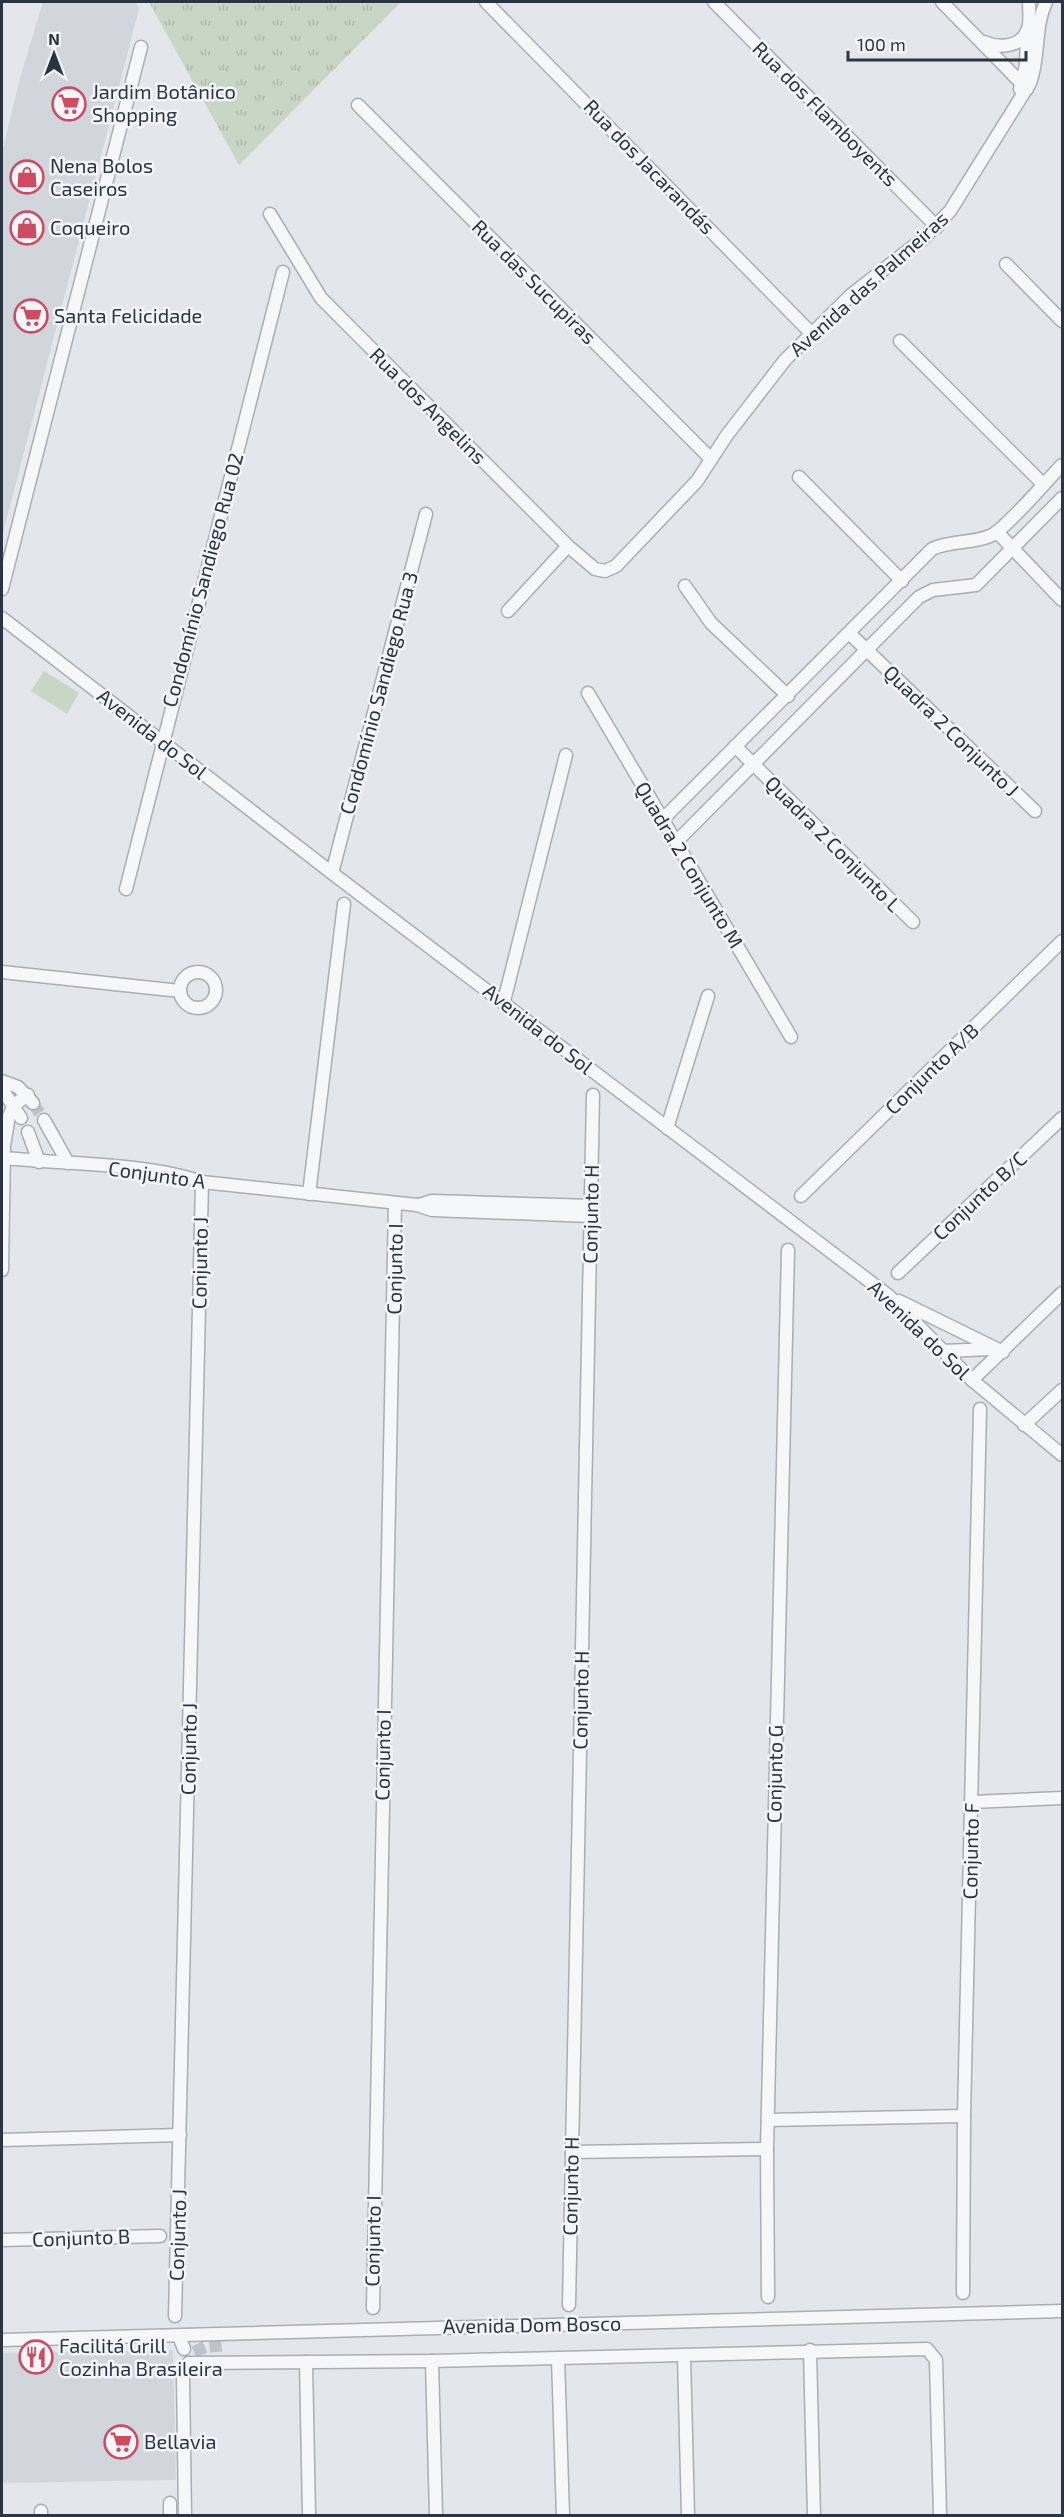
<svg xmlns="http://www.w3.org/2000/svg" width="1064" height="2517" font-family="'Exo 2',sans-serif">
  <defs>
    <pattern id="grass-tufts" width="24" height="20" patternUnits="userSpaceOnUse" patternTransform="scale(1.5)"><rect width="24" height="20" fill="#c9d5c5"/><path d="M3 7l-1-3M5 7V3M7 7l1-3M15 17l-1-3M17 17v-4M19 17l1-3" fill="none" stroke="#adb7aa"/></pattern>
  </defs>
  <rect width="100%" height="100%" fill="#e3e7eb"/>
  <g fill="#d1d6dd">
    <path d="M43,2H136L139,9L2,537V152L20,78Z"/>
    <path d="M173,2350L176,2480L2,2483V2353Z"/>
  </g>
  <path fill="url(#grass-tufts)" d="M149,2H401L239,165Z"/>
  <path fill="#c9d5c5" d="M44,671L79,693L67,714L31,691Z"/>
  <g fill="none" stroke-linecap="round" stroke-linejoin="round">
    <g stroke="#bec3c9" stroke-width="12" stroke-dasharray="12 6" stroke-linecap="butt">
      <path d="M33,1103L44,1120"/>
      <path d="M215,2341L216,2352"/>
      <path d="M197,2344L202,2355"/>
    </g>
    <defs>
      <g id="minor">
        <path d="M486,2L811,333"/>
        <path d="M714,2L937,227"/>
        <path d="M942,2L1027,89"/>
        <path d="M984,42C997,48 1020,48 1027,31C1031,24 1029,10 1029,2"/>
        <path d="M1020,89L1026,65L1027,31"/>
        <path d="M358,105L711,459"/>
        <path d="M270,214L321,298L568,546L595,569L605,571L616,566L697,481L727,435L785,360L851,295L924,238L950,211L1030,83C1040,56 1034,28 1046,2"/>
        <path d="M1006,264L1062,321"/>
        <path d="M900,341L1043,484"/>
        <path d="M799,477L902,581"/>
        <path d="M997,532L1062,600"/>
        <path d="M685,586L711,623L788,696"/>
        <path d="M2,589L141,47"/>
        <path d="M508,611L568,546"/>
        <path d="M2,618L332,873L889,1296L972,1380L1062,1455"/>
        <path d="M849,633L1035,811"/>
        <path d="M588,693L791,1037"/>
        <path d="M735,746L913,922"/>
        <path d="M662,820L932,549C950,540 971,544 990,536C1005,530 1047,480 1062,465"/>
        <path d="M676,842L919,597L933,590L976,585L1062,498"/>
        <path d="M332,873L426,514"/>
        <path d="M126,889L283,272"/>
        <path d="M2,972L180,991"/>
        <circle cx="198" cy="990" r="18"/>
        <path d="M504,1001L566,755"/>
        <path d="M2,1081L18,1087L33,1103"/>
        <path d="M2,1089L21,1118"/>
        <path d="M44,1120L68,1163"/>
        <path d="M667,1128L708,996"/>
        <path d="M28,1132L39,1162"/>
        <path d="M4,1158C64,1164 146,1163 202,1182L417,1205L432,1210L591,1216"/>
        <path d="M309,1194L344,904"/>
        <path d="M801,1196L1062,941"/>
        <path d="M419,1205L432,1201L591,1206"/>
        <path d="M2,1270L4,1146L9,1116L14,1105L28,1095"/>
        <path d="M898,1273L1062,1118"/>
        <path d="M899,1301L1003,1352"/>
        <path d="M942,1351L993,1349"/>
        <path d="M972,1380L1062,1293"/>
        <path d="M1024,1425L1062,1390"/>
        <path d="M972,1802L1062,1798"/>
        <path d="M768,2120L964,2116"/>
        <path d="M2,2140L180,2135"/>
        <path d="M572,2152L767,2149"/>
        <path d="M2,2240L160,2236"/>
        <path d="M963,2293L964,2116L980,1409"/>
        <path d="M768,2297L767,2149L788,1250"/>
        <path d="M569,2305L593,1095"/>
        <path d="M373,2308L395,1203"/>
        <path d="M175,2316L202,1182"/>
        <path d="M179,2336L184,2349"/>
        <path d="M2,2340L1062,2311"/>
        <path d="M810,2350L814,2516"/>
        <path d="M684,2356L688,2516"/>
        <path d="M558,2358L563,2516"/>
        <path d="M432,2361L436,2516"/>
        <path d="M306,2362L309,2516"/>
        <path d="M189,2363L432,2361L927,2349L936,2360L940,2516"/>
        <path d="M41,2511V2516"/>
        <path d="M170,2516V2503"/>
        <path d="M185,2516L183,2377L189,2363"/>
      </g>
    </defs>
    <use href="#minor" stroke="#a8aeb5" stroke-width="15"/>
    <use href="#minor" stroke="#f6f7f9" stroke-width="12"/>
  </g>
  <defs>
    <symbol id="supermarket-ring" viewBox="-11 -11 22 22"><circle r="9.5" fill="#f3f5f8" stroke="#cd4c61" stroke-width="1.5"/><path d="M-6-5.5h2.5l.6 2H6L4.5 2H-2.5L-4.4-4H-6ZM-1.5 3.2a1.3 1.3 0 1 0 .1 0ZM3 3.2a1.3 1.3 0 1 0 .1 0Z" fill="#cd4c61"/></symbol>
    <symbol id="shop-ring" viewBox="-11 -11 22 22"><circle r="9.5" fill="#f3f5f8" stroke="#cd4c61" stroke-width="1.5"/><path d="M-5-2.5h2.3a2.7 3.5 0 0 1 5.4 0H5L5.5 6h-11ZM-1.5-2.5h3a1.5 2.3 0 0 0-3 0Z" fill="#cd4c61"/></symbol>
    <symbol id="restaurant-ring" viewBox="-11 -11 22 22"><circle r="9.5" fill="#f3f5f8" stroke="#cd4c61" stroke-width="1.5"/><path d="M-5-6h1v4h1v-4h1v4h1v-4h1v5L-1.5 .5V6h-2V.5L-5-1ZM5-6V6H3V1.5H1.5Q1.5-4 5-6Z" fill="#cd4c61"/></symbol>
  </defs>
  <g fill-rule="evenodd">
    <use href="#supermarket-ring" x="50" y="85" width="38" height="38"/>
    <use href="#shop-ring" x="8" y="158" width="38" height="38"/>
    <use href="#shop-ring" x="8" y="209" width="38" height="38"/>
    <use href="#supermarket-ring" x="12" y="297" width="38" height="38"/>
    <use href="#restaurant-ring" x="17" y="2338" width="38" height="38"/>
    <use href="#supermarket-ring" x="102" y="2423" width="38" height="38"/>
  </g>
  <g text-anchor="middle" stroke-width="5" stroke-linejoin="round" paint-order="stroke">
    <g font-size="20" fill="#2b3443" stroke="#f3f5f8" text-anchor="start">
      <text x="92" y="99">Jardim Botânico<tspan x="92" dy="23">Shopping</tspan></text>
      <text x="50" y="173">Nena Bolos<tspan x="50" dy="23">Caseiros</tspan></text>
      <text x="50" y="235">Coqueiro</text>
      <text x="54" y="323">Santa Felicidade</text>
      <text x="59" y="2353">Facilitá Grill<tspan x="59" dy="23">Cozinha Brasileira</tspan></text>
      <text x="144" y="2449">Bellavia</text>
    </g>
    <g font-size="20" fill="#2b3443" stroke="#f3f5f8">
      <text transform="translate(825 114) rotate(45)" y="7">Rua dos Flamboyents</text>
      <text transform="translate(649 167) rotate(46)" y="7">Rua dos Jacarandás</text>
      <text transform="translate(534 282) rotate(45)" y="7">Rua das Sucupiras</text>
      <text transform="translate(869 284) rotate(-42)" y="7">Avenida das Palmeiras</text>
      <text transform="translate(428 406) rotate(45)" y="7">Rua dos Angelins</text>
      <text transform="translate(203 580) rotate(-75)" y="7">Condomínio Sandiego Rua 02</text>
      <text transform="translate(379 693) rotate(-75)" y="7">Condomínio Sandiego Rua 3</text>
      <text transform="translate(951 731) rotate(44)" y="7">Quadra 2 Conjunto J</text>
      <text transform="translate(152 734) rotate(38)" y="7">Avenida do Sol</text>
      <text transform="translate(833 844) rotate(45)" y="7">Quadra 2 Conjunto L</text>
      <text transform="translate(689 865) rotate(59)" y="7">Quadra 2 Conjunto M</text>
      <text transform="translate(538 1029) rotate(38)" y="7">Avenida do Sol</text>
      <text transform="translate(932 1069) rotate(-44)" y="7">Conjunto A/B</text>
      <text transform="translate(157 1175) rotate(8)" y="7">Conjunto A</text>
      <text transform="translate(980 1196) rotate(-43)" y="7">Conjunto B/C</text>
      <text transform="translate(591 1214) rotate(-89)" y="7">Conjunto H</text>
      <text transform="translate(200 1263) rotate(-89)" y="7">Conjunto J</text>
      <text transform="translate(395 1269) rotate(-89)" y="7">Conjunto I</text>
      <text transform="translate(919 1330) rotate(44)" y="7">Avenida do Sol</text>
      <text transform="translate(581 1700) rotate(-89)" y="7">Conjunto H</text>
      <text transform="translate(189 1749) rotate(-89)" y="7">Conjunto J</text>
      <text transform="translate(383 1755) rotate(-89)" y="7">Conjunto I</text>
      <text transform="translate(775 1774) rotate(-89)" y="7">Conjunto G</text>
      <text transform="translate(971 1851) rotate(-89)" y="7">Conjunto F</text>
      <text transform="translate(571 2186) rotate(-89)" y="7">Conjunto H</text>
      <text transform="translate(178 2235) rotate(-88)" y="7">Conjunto J</text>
      <text transform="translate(81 2238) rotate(-2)" y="7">Conjunto B</text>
      <text transform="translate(373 2241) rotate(-89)" y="7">Conjunto I</text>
      <text transform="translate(532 2325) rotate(-1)" y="7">Avenida Dom Bosco</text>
    </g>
  </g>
  <rect width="1064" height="2517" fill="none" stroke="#2b3443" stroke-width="6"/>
  <g transform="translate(54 54)" stroke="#f3f5f8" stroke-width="4.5" paint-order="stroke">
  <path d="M0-4.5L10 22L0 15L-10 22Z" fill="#2b3443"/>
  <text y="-9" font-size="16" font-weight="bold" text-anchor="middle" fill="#2b3443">N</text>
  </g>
  <path d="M848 51v9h178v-9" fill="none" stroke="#2b3443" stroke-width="3"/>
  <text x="857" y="51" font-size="18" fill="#2b3443" stroke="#f3f5f8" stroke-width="4.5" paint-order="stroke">100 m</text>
</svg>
